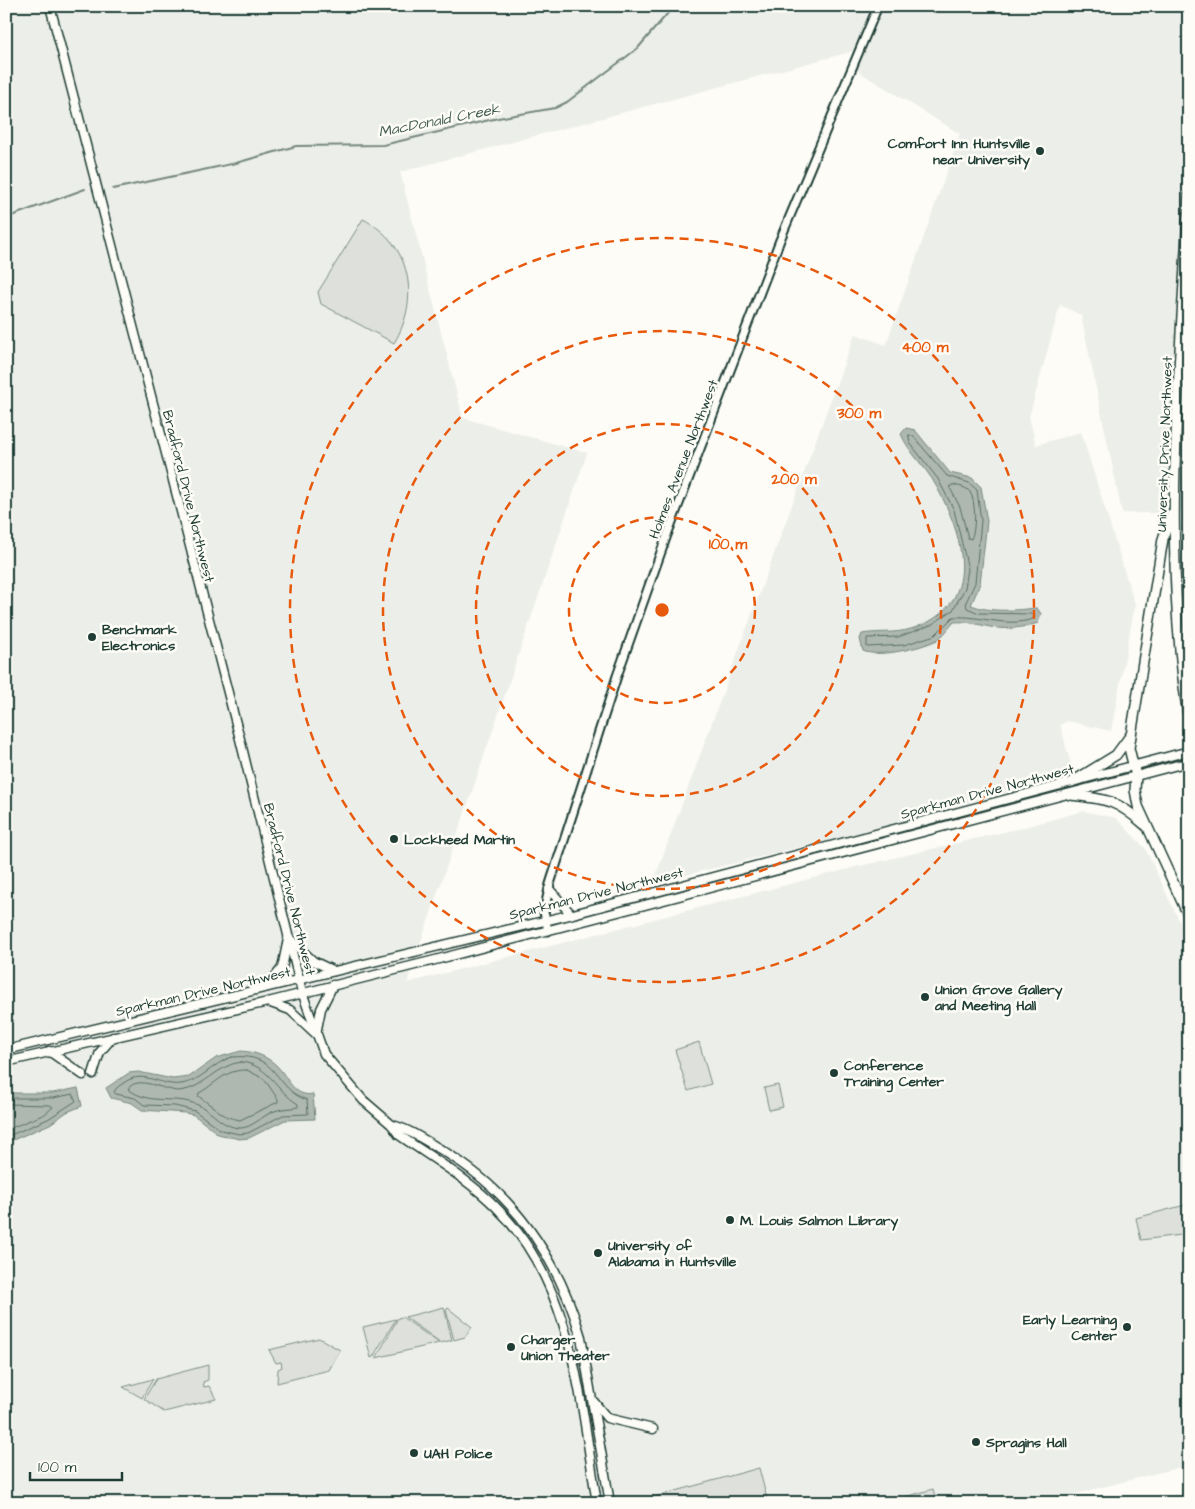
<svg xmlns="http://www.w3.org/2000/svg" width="1195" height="1509" font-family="'Architects Daughter',sans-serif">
  <rect width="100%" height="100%" fill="#fdfcf7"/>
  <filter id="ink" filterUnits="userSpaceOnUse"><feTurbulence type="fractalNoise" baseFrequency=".02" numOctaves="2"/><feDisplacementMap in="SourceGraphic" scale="10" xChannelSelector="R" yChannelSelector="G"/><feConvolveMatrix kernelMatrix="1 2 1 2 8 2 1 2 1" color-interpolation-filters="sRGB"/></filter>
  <g filter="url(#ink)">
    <path fill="#eceee9" d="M6,6H1189V513H1122L1081,315L1060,305L1029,417L1036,445L1081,432L1135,605L1111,731L1067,721L1060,725L1073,772L903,822L653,883L855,334L886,345L960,134L856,70L865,48L400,172L463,418L587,453L407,983L856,867L1025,827L1083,811L1116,818L1145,848L1189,942V1480L1185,1466L1040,1503H6Z"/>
    <g fill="#dde0db" stroke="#7e8e88">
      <path d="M363,219C411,243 421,299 394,343L321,304L318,292Z"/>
      <path d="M699,1042L711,1084L688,1091L675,1050Z"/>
      <path d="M778,1085L783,1107L769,1110L764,1088Z"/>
      <path d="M1189,1204V1234L1141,1240L1136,1218Z"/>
      <path d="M444,1307L452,1340L441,1343L405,1317Z"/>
      <path d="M448,1308L472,1327L465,1337L454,1340L446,1310Z"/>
      <path d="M402,1317L439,1343L376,1358L398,1318Z"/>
      <path d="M396,1319L373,1357L371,1358L363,1327Z"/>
      <path d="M319,1338L340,1350L329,1370L277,1383L278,1369L282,1367L281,1362L276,1363L269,1350Z"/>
      <path d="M208,1365V1380L203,1382L204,1387L209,1386L216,1399L164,1412L144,1399L156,1379Z"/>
      <path d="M153,1379L142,1398L123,1387Z"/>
      <path d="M759,1468L768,1503H648L647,1499Z"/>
      <path d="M933,1489L937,1503H884Z"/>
    </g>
    <g fill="#aeb8b1" stroke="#75877f">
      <path d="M906,428L915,430L950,473L972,478L981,487L987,521L980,584L971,605C991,613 1016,610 1037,608L1041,614L1038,623C1022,628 1006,630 990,627C976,624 967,621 954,622C949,628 943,636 937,640C921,648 879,658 863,651L860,639L862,634C878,631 894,634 911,629C985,606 964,535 935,484C925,466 909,453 901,434Z"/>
      <path d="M241,1051C255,1052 267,1056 277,1066C288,1077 294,1098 313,1094L315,1119L285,1120L249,1138L239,1139L218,1134L194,1115L185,1113L142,1110L132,1103L111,1098L106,1088L129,1073L138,1072L173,1079L189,1077L216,1058Z"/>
      <path d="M78,1088L82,1106L67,1112L50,1124L6,1143V1093H53Z"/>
    </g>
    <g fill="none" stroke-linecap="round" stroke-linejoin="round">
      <g stroke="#586e66" stroke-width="1">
        <path d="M909,435L913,436L947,476L969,483L977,490L981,521L975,583L966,602L967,608L979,613L1032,614L1035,616L1033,619C1005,628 981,615 953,617L935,635L904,645L867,647V638L898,637L931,625L953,610L965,588L968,569L954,510L938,479L910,443Z"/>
        <path d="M952,485C958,486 967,487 970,492C976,501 976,530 971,539L968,538L960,507L950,488Z"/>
        <path d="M232,1057C280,1052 273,1089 307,1100L308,1114L283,1115L248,1133L239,1134L221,1130L195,1111L175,1106L144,1105L135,1098L116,1094L114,1092C116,1087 121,1085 125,1082C144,1069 161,1087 181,1084C201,1082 212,1063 232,1057Z"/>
        <path d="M241,1062C270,1065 276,1091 298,1104V1107C289,1109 281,1108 272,1112C261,1117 253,1127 241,1128C222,1128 214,1112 198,1105C173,1094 152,1107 128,1089C137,1074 165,1091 179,1091C204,1089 216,1065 241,1062Z"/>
        <path d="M247,1070L264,1079L278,1099V1102L240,1120L227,1117L198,1096L199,1093C216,1084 225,1069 247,1070Z"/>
        <path d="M6,1098H53L73,1094L76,1101L48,1119L6,1137"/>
        <path d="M6,1104L50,1105L53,1107L45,1114L6,1130"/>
      </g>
      <g stroke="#75877f" stroke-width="2">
        <path d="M113,189L236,163L296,146L383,145L498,118L555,108L567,102L638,48L674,6"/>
        <path d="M6,218L85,189"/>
      </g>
      <defs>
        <path id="tertiary" d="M548,931L544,912L550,884L617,676L667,535L780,240L878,6"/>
        <g id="secondary">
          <path d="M50,6L240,739L302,992L324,1054L363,1100L392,1125L399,1135C432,1158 468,1179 496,1207C574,1285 580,1400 597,1503"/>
          <path d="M549,889L571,914"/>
          <path d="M290,939L313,961L334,971"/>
          <path d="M267,987L282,968L288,939"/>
          <path d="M268,1002L290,1010L316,1034L321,1009L333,985"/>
          <path d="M6,1050L573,914L1189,751"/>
          <path d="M49,1051L83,1075"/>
          <path d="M6,1062L268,1002L435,960L1189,762"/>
          <path d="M93,1074L100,1052L113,1037"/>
          <path d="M392,1125C409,1129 424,1140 440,1149C512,1191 558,1257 581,1337L610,1503"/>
          <path d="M594,1402L607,1418L653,1429"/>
        </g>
        <g id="trunk">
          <path d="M1189,196C1180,371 1161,548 1189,722"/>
          <path d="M1171,514L1163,539L1129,748L1136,776L1135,790L1138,806L1189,917"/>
          <path d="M1072,782L1116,755L1130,736"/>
          <path d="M1070,795C1107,799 1117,800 1145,825"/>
        </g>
      </defs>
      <use href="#tertiary" stroke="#1f3d34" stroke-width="11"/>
      <use href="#secondary" stroke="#1f3d34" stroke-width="11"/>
      <use href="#trunk" stroke="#1f3d34" stroke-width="12"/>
      <use href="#tertiary" stroke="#fdfcf7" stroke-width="7"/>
      <use href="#secondary" stroke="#fdfcf7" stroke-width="8"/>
      <use href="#trunk" stroke="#fdfcf7" stroke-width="9"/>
    </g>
  </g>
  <g fill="none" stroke="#e8590c" stroke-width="2.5" stroke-dasharray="9 6">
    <circle cx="662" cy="610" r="93"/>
    <circle cx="662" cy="610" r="186"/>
    <circle cx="662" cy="610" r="279"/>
    <circle cx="662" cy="610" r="372"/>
  </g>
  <g fill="#1f3d34" stroke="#fdfcf7" stroke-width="2">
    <circle cx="1040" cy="151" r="5"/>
    <circle cx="92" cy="637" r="5"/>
    <circle cx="394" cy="839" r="5"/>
    <circle cx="925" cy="997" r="5"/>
    <circle cx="834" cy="1073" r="5"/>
    <circle cx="730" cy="1220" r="5"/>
    <circle cx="598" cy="1253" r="5"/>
    <circle cx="1127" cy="1327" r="5"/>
    <circle cx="511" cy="1347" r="5"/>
    <circle cx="976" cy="1442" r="5"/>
    <circle cx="414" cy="1453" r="5"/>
  </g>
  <g text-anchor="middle" stroke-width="5" stroke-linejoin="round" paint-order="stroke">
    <g font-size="14" font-weight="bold" fill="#1f3d34" stroke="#fdfcf7" text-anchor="start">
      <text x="1030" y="148" text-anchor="end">Comfort Inn Huntsville<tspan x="1030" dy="16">near University</tspan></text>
      <text x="102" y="634">Benchmark<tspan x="102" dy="16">Electronics</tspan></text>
      <text x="404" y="844">Lockheed Martin</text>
      <text x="935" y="994">Union Grove Gallery<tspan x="935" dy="16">and Meeting Hall</tspan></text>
      <text x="844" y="1070">Conference<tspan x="844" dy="16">Training Center</tspan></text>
      <text x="740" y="1225">M. Louis Salmon Library</text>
      <text x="608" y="1250">University of<tspan x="608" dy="16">Alabama in Huntsville</tspan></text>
      <text x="1117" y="1324" text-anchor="end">Early Learning<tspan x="1117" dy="16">Center</tspan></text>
      <text x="521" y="1344">Charger<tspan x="521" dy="16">Union Theater</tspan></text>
      <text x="986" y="1447">Spragins Hall</text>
      <text x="424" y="1458">UAH Police</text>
    </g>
    <g font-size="14" fill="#1f3d34" stroke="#fdfcf7">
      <text transform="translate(1164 444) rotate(-88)" y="5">University Drive Northwest</text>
      <text transform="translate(683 459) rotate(-69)" y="5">Holmes Avenue Northwest</text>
      <text transform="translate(189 496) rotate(76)" y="5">Bradford Drive Northwest</text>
      <text transform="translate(987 791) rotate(-15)" y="5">Sparkman Drive Northwest</text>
      <text transform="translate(290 889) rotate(76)" y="5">Bradford Drive Northwest</text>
      <text transform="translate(596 893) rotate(-14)" y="5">Sparkman Drive Northwest</text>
      <text transform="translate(203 991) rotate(-13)" y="5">Sparkman Drive Northwest</text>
    </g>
    <g font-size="15" font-style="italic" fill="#435c53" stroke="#fdfcf7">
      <text transform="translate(439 120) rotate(-11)" y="5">MacDonald Creek</text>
    </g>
  </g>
  <circle cx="662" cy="610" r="8" fill="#e8590c" stroke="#fdfcf7" stroke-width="2.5"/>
  <g font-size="15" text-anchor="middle" font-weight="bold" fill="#e8590c" stroke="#fdfcf7" stroke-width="5" stroke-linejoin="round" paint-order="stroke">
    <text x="925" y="352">400 m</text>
    <text x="859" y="418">300 m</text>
    <text x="794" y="484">200 m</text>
    <text x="728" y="549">100 m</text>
  </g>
  <rect width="1195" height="1509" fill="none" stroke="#fdfcf7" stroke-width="25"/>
  <rect x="12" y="12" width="1170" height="1484" fill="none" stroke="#1f3d34" stroke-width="2" filter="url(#ink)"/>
  <path d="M30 1472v8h92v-8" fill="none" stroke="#1f3d34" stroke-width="2.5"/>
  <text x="38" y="1472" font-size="15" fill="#1f3d34" stroke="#fdfcf7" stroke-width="4" paint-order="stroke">100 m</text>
</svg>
